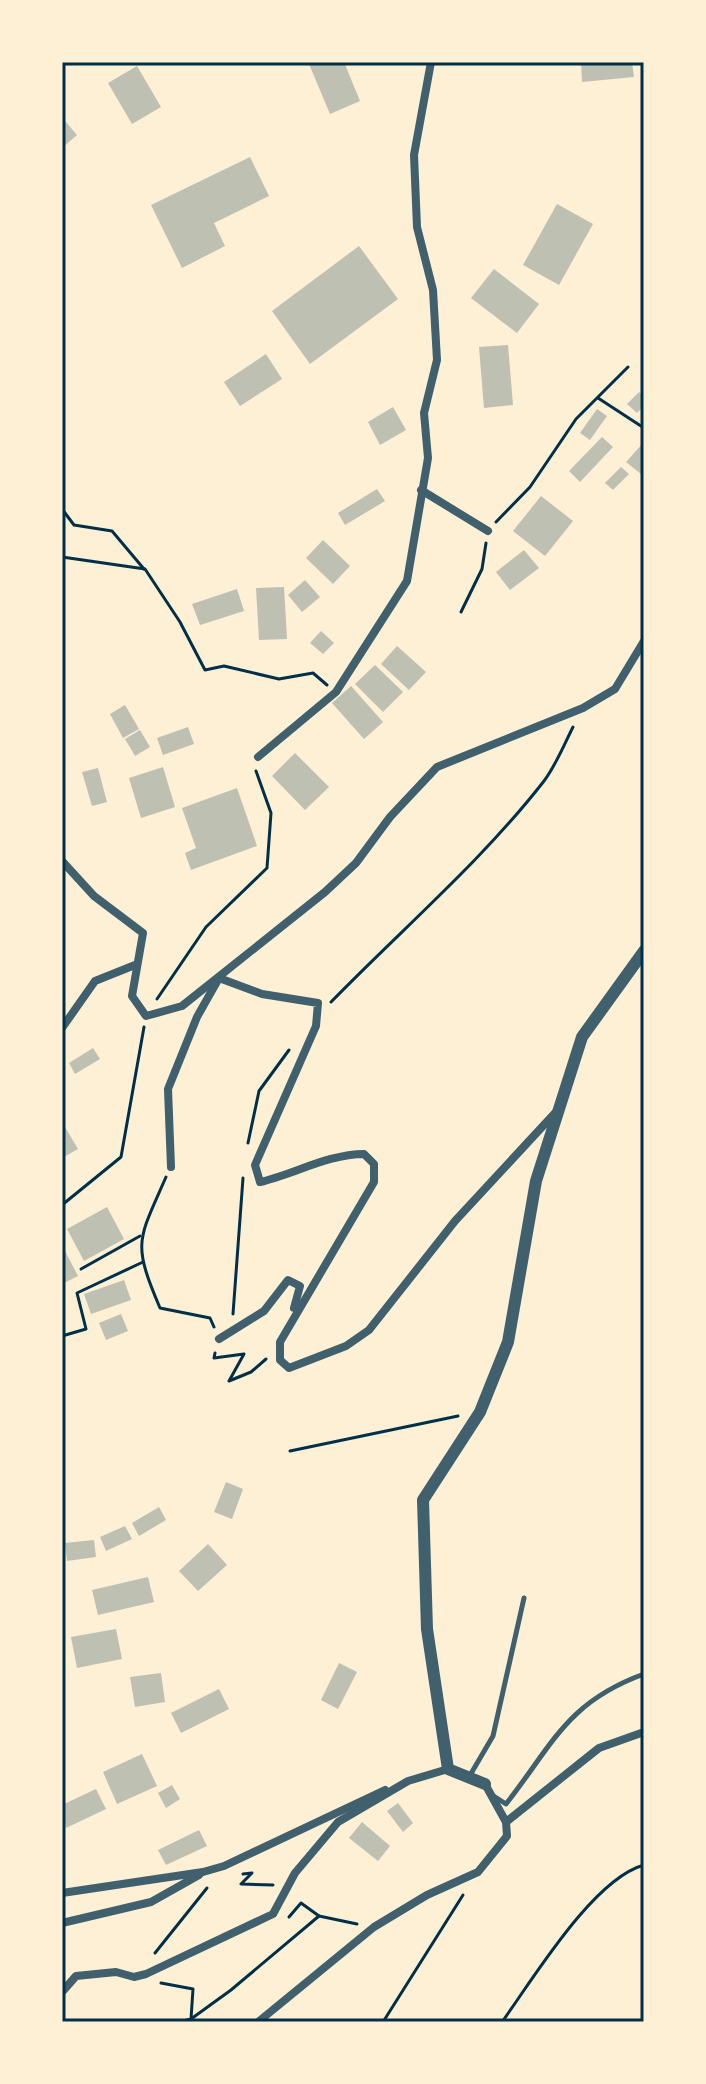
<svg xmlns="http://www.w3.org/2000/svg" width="706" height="2084" font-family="'Work Sans',sans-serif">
  <rect width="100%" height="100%" fill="#fdf0d5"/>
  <g fill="#bec0b2">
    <path d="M314,62H344L360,101L330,114L309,64Z"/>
    <path d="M581,62H632L634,77L582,82Z"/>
    <path d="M137,66L161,107L132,124L108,83Z"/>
    <path d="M65,121L77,135L62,148V123Z"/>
    <path d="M250,157L269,196L214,223L225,246L182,268L151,205Z"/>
    <path d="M557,204L593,224L559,285L523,265Z"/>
    <path d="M359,246L398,299L310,364L272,311Z"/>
    <path d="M494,269L539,304L517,333L471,298Z"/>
    <path d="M508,345L513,405L484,408L479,347Z"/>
    <path d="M266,354L282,379L240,406L224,382Z"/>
    <path d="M639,392L644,397V406L637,413L627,404Z"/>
    <path d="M393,407L406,430L380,445L368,422Z"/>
    <path d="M597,409L607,416L590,440L580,433Z"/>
    <path d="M602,437L613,447L580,482L569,471Z"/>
    <path d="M644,442V470L641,474L626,462Z"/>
    <path d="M621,467L629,474L613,490L605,483Z"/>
    <path d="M377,489L385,501L345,525L338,513Z"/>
    <path d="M541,496L573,521L545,556L513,531Z"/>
    <path d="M323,540L350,566L333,584L306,558Z"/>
    <path d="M524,550L539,568L510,590L496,572Z"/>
    <path d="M305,580L320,597L302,612L288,595Z"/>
    <path d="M284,587L287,639L259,640L256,588Z"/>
    <path d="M237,589L244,611L200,625L192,604Z"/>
    <path d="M321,631L334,643L323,654L310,643Z"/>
    <path d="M397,646L426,672L409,690L381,664Z"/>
    <path d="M375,665L403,692L383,712L355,684Z"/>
    <path d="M351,686L383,722L364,739L332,703Z"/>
    <path d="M125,705L139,729L123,738L110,714Z"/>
    <path d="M188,727L194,744L163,755L157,738Z"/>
    <path d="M140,730L150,747L135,756L125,739Z"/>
    <path d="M295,753L329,787L305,810L272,776Z"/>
    <path d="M163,767L175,807L141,818L129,778Z"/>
    <path d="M98,768L107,802L92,806L82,772Z"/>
    <path d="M237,788L257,846L191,870L185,853L196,848L182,808Z"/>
    <path d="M93,1048L100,1059L75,1074L69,1063Z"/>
    <path d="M62,1122L78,1149L62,1158Z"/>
    <path d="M107,1207L124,1239L84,1261L67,1229Z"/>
    <path d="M62,1245L78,1276L62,1284Z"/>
    <path d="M124,1280L131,1300L91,1314L84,1294Z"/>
    <path d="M121,1314L128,1331L106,1340L99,1323Z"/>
    <path d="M226,1482L243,1489L232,1519L214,1512Z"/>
    <path d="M159,1507L166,1520L139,1536L132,1523Z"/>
    <path d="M125,1526L132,1539L106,1551L100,1537Z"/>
    <path d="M94,1540L96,1557L67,1561L65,1543Z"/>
    <path d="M208,1544L227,1565L198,1591L179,1571Z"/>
    <path d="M148,1577L154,1602L98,1615L92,1590Z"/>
    <path d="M116,1629L122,1659L77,1668L71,1637Z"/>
    <path d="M339,1663L357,1672L338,1709L321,1700Z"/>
    <path d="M161,1673L165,1702L135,1707L130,1677Z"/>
    <path d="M219,1689L229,1709L181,1733L171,1713Z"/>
    <path d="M142,1754L157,1786L117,1804L103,1772Z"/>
    <path d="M172,1785L180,1799L166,1808L158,1793Z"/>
    <path d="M96,1789L106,1809L66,1828L62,1805Z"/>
    <path d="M398,1803L413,1823L403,1832L387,1811Z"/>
    <path d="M362,1822L390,1846L378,1861L349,1838Z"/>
    <path d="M199,1830L207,1846L166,1865L158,1850Z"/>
  </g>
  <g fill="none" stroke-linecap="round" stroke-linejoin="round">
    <g stroke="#003049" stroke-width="3">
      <path d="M598,398L644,428"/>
      <path d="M62,509L74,525L112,531L144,569"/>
      <path d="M496,522L530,487L576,419L628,367"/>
      <path d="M62,557L145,569L180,622L205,670L224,666L279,679L313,673L327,685"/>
      <path d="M461,612L482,569L486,543"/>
      <path d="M157,999L206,927L267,868L271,813L256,771"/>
      <path d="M331,1002C402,929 481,862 544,781C556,765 564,745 573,727"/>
      <path d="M248,1143L259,1091L289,1050"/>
      <path d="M166,1177C138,1241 132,1242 160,1308L210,1318L214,1327"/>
      <path d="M62,1205L121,1157L144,1027"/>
      <path d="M81,1269L140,1236"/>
      <path d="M233,1314L243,1178"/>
      <path d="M62,1336L86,1329L77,1293L143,1262"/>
      <path d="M215,1353L214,1358L244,1354L229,1381L251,1372L266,1359"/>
      <path d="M290,1451L458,1416"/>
      <path d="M243,1874L252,1873L241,1884L273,1885"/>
      <path d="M289,1917L301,1903L319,1916"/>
      <path d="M155,1953L207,1888"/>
      <path d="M161,1983L193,1989L191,2019L179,2022"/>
      <path d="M194,2022L191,2019L231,1990L319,1916L357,1924"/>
      <path d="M383,2022L463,1895"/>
      <path d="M502,2022C533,1979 593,1879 644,1865"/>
    </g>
    <g stroke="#3f606c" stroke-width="5">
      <path d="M469,1777L493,1736L524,1598"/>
      <path d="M492,1795L506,1804C553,1744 567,1702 644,1674"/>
    </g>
    <g stroke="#3f606c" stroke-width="8">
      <path d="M421,490L488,531"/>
      <path d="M258,757L336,692L407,581L428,458L424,413L437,360L433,290L417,227L414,155L431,62"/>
      <path d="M62,861L94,896L143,933L132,996L146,1016L182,1006L325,892L356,863L390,817L437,767L583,708L615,689L644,641"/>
      <path d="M62,1028L95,981L135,965"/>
      <path d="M171,1167L168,1089L197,1017L219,978L262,994L318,1003L316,1026L255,1165L260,1182C294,1174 329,1154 364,1154L374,1164V1182L280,1342V1360L289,1368L346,1346L369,1330L455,1221L555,1113"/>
      <path d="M219,1339L264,1311L288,1280L300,1286L294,1308"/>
      <path d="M506,1822L599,1748L644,1732"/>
      <path d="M62,1893L203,1872L224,1866L385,1790"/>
      <path d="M62,1923L151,1902L199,1875"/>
      <path d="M62,1992L76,1976L116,1972L134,1977L146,1974L273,1914L295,1873L338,1822L408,1781L448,1769"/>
      <path d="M258,2022L374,1927L427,1895L478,1872L507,1836L506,1822L485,1784"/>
    </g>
    <path stroke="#3f606c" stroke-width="12" d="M485,1784L448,1769L427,1629L423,1500L480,1412L508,1342L536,1181L582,1037L644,951"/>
  </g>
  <rect width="706" height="2084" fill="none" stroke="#fdf0d5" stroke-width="128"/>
  <rect x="64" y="64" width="578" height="1956" fill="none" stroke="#003049" stroke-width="3"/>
</svg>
